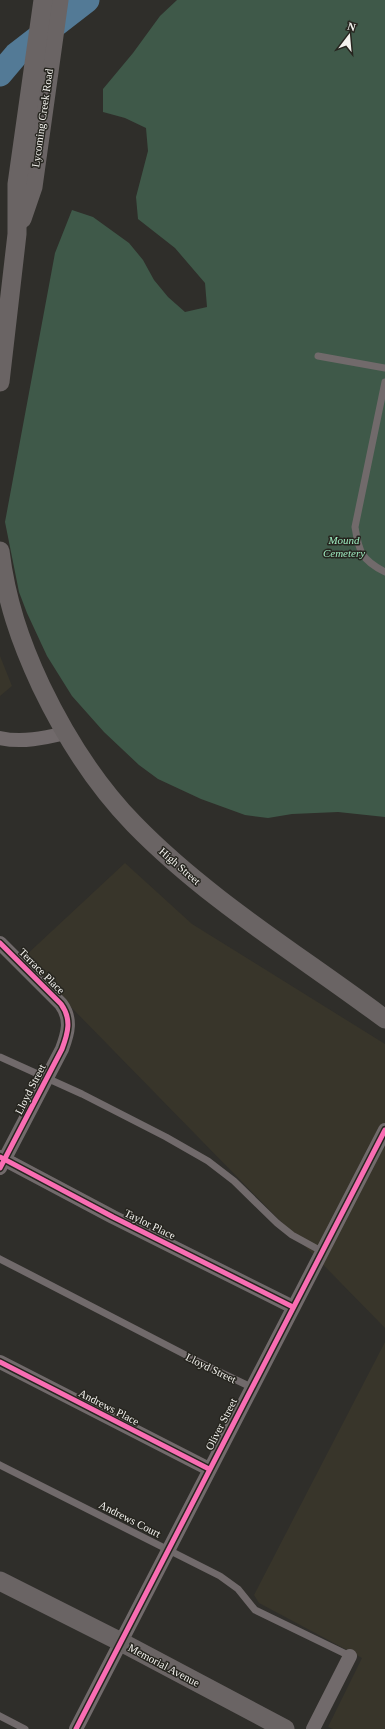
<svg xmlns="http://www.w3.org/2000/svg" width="385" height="1729" font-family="Georgia,serif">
  <rect width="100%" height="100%" fill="#2f2e2a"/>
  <g fill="#38352a">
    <path d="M0,656L12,686L0,696Z"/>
    <path d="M125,863L192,924L385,1044V1328L23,958Z"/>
    <path d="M385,1342V1729H333L328,1727L362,1658L259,1603L254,1595Z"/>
  </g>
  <path fill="#3f5949" d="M177,0H385V817L338,812L292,814L268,818L245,815L201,799L158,779L139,765L104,732L72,696L47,656L27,613L19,592L5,522L55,253L72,210L93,217L129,243L143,260L154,280L168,297L185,312L207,307L205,283L175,248L138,219L136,197L148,151L146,128L125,118L103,112V89L133,53L160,16Z"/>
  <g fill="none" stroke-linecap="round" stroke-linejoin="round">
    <path stroke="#537a96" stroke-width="25" d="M0,74L16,55L87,0"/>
    <g stroke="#716a6b" stroke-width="7">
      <path d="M318,356L385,368"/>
      <path d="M385,382L355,527C359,553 362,560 385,572"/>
      <path d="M0,1057L82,1094L166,1137L208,1161L234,1181L277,1223L292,1235L323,1252"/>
      <path d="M0,1259L205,1365L251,1387"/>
      <path d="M0,1465L220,1576L238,1589L255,1610L350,1656"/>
      <path d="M0,1716L25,1729"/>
    </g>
    <g stroke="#716a6b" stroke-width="14">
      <path d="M0,738C22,743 44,738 66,733"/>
      <path d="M0,943L61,1004C72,1019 68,1033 62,1049L0,1168"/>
      <path d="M0,1157L113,1217L293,1307"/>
      <path d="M0,1362L209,1469"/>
      <path d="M76,1729L385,1130"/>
      <path d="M313,1729L350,1656"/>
    </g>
    <g stroke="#6a6464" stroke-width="19">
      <path d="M22,219L33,187L59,0"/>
      <path d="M0,382L17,234V184L43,0"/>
      <path d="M0,551C6,600 20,641 41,686C65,736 95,784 134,824C208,900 301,956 385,1019"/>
      <path d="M0,1581L121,1642L285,1729"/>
    </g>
    <defs>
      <g id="cycleway">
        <path d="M0,943L61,1004C72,1019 68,1033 62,1049L0,1168"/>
        <path d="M0,1157L113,1217L293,1307"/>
        <path d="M0,1362L209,1469"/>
        <path d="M76,1729L385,1130"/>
      </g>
    </defs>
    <use href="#cycleway" stroke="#26251f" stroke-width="8"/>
    <use href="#cycleway" stroke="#f96db3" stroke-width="5"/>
  </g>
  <g text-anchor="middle" stroke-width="3" stroke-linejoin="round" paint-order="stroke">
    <g font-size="11" fill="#f4f3ef" stroke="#26251f">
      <text transform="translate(42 118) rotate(-82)" y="4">Lycoming Creek Road</text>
      <text transform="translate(180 866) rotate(41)" y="4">High Street</text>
      <text transform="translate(42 971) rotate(45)" y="4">Terrace Place</text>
      <text transform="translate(30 1089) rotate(-63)" y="4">Lloyd Street</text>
      <text transform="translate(150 1224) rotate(26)" y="4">Taylor Place</text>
      <text transform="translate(211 1368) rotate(26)" y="4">Lloyd Street</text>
      <text transform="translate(109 1407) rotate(27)" y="4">Andrews Place</text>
      <text transform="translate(221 1424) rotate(-63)" y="4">Oliver Street</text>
      <text transform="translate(130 1519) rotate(27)" y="4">Andrews Court</text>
      <text transform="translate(164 1665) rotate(28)" y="4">Memorial Avenue</text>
    </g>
    <g font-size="11" font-style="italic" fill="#9eebc0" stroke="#26251f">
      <text x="344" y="544">Mound<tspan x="344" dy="13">Cemetery</tspan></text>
    </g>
  </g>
  <g transform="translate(349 36) rotate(16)" stroke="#26251f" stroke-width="3" paint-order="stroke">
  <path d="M0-3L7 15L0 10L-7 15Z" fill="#f4f3ef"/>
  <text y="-6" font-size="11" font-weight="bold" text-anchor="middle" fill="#f4f3ef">N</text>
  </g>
</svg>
